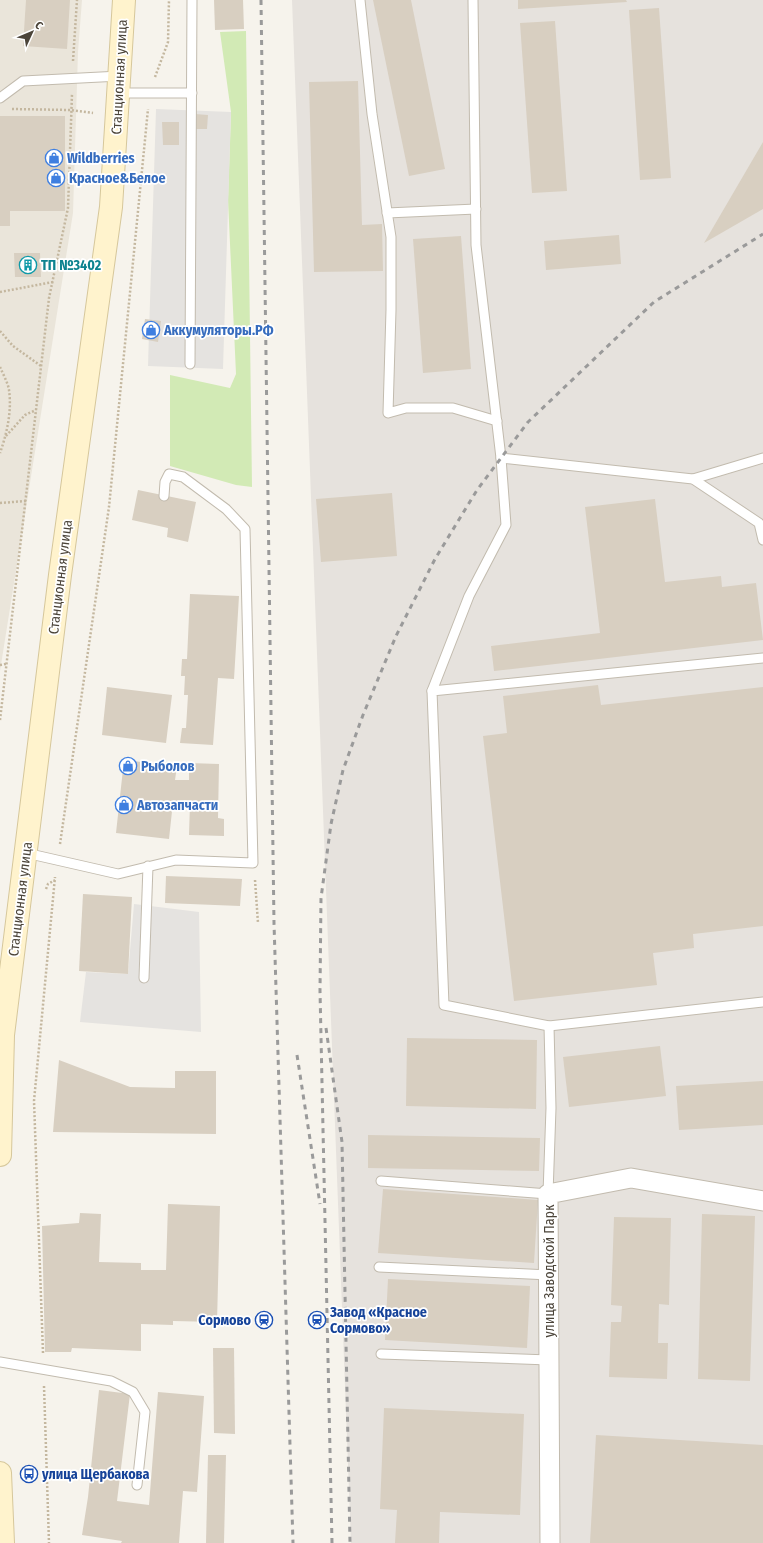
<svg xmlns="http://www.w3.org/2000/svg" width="763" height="1543" font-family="'Fira Sans Condensed',sans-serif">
  <rect width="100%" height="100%" fill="#f6f3ec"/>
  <path fill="#eae5da" d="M0,0H82L78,52L73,213L0,671Z"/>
  <path fill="#e6e2dd" d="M292,0H763V1543H351Z"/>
  <path fill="#d2eab5" d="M246,31L252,487L236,485L170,466V375L230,388L236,374L228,200L231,112L220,32Z"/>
  <g fill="#e5e3e0">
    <path d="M156,109L231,112L223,369L148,366Z"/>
    <path d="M134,904L199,912L201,1032L80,1022L86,972L128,974Z"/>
  </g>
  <g fill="#d8cfc1">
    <path d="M26,0H70L67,49L23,46Z"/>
    <path d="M214,0H243L244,29L215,30Z"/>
    <path d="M373,0H411L445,169L409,176Z"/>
    <path d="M518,0H626L627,2L518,9Z"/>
    <path d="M659,8L671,178L640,180L629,10Z"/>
    <path d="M555,21L567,191L532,193L520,23Z"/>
    <path d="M358,81L362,225L382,224L383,271L314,272L309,82Z"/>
    <path d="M195,114L208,115L207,129H195Z"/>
    <path d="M0,116H65V211H10V226H0Z"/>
    <path d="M162,122H179V145H163Z"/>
    <path d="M763,142V209L704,243Z"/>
    <path d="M619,235L621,264L546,270L544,241Z"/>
    <path d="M461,236L471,369L423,373L413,239Z"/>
    <path d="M14,253H40L41,277H15Z"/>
    <path d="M145,319L161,321L158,342L142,339Z"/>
    <path d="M138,490L196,502L188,542L167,537L168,528L132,520Z"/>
    <path d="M392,493L397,556L321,562L316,499Z"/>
    <path d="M655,499L665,582L721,576L722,587L756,583L763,640L494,671L491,646L600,633L585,507Z"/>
    <path d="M190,594L239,596L234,679L218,678L213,745L180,743L182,728H186L188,695H184L185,676H181L182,659H187Z"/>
    <path d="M598,685L601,705L763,687V926L693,934L694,948L653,953L657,985L514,1001L483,736L507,733L503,696Z"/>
    <path d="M107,687L172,695L166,743L102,735Z"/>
    <path d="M124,760L177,766L175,780H189V763L219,764L218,818L224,819V836L189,835L190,803L173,802L169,839L116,833Z"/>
    <path d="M166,876L242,879L240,906L165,903Z"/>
    <path d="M83,894L132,897L128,974L79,971Z"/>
    <path d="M407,1038L537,1040L536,1109L406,1106Z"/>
    <path d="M660,1046L666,1096L569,1107L563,1057Z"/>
    <path d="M59,1060L130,1087L175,1088V1071H216V1134L53,1132Z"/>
    <path d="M763,1081V1125L679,1130L676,1086Z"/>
    <path d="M368,1135L540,1138L539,1171L368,1168Z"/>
    <path d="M383,1189L538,1200L534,1263L378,1253Z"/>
    <path d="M168,1204L220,1206L217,1322L173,1321V1325L141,1324V1351L72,1348L71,1352H45L42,1226L79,1223L80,1213L101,1214L99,1262L141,1263V1270H166Z"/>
    <path d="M702,1214L755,1216L750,1381L698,1379Z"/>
    <path d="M614,1217L671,1218L669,1305L659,1304L658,1343H668L667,1379L609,1377L611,1322H621L622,1306L611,1305Z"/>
    <path d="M388,1279L530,1286L527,1348L385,1340Z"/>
    <path d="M213,1348H234L235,1434L214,1433Z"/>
    <path d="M99,1390L130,1394L117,1501L149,1505L158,1392L204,1396L197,1492L183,1491L179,1543H121L122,1541L82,1535L88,1497Z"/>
    <path d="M384,1408L524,1414L520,1515L440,1512L439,1543H395L397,1510L380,1509Z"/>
    <path d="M596,1435L763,1445V1543H590Z"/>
    <path d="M208,1455H226L224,1543H206Z"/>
  </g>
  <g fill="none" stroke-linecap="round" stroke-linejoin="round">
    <defs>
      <g id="lane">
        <path d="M360,0L372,114L391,237V310L388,413L406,408H453L497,421"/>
        <path d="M473,0L476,245L501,458L693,479L759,523L763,540"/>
        <path d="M119,93H192"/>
        <path d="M0,98L23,81L120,76"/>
        <path d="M387,213L476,209"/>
        <path d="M190,364L192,0"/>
        <path d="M693,479L763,458"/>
        <path d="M763,658L432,691L444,1005L549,1026L763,1002"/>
        <path d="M432,691L469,596L506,525L501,458"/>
        <path d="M26,853L118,874L176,860L253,863L245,529L226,509L183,477L169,474L165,482L164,496"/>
        <path d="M144,978L148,866"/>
        <path d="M381,1181L548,1194L551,1108L549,1026"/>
        <path d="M379,1267L549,1275"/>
        <path d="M381,1354L549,1360"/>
        <path d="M0,1362L111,1381L133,1392L145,1412L137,1485"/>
      </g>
      <path id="street" d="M550,1543L548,1194L631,1178L763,1201"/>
      <g id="secondary">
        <path d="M0,1155L3,1035L60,575L111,207L124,0"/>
        <path d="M0,1473L3,1543"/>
      </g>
    </defs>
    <use href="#lane" stroke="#c2bbae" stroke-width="11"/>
    <use href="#street" stroke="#c2bbae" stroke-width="21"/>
    <use href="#secondary" stroke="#d6c79b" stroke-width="24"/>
    <g stroke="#c4b79f" stroke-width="2.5" stroke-dasharray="2 2" stroke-linecap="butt">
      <path d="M73,61L77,0"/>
      <path d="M155,77L168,42L169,0"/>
      <path d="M12,109L71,110L93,113"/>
      <path d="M0,292L53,282"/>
      <path d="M0,331L13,346L41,366"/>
      <path d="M0,367C3,374 8,383 9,390C12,411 7,433 0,453"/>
      <path d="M6,436L25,415L36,410"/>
      <path d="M0,503L26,501"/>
      <path d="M0,665L6,664"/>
      <path d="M0,720L49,298L68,208L72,94"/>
      <path d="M60,844L109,507L148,109"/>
      <path d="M255,880L258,923"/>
      <path d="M46,889L48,884L55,880"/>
      <path d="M43,1353L34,1101L55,877"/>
      <path d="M44,1386L49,1543"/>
    </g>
    <use href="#lane" stroke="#fff" stroke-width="9"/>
    <use href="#street" stroke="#fff" stroke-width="19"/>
    <use href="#secondary" stroke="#fff3cd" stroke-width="22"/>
    <g stroke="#9a9a9a" stroke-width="3" stroke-dasharray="5 5" stroke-linecap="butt">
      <path d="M261,0L274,923L293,1543"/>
      <path d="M326,1028L342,1142L350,1543"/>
      <path d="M297,1055L320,1204"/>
      <path d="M332,1543L320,991L321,898L331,824L343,770L363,715L396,636L435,559L477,490L528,422L654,302L763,234"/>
    </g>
  </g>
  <defs>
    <symbol id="shop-ring" viewBox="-11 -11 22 22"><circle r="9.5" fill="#fff" stroke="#3f7fe0" stroke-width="1.5"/><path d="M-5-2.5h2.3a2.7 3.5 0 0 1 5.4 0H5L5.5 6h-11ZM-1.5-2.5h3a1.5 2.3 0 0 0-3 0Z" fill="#3f7fe0"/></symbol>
    <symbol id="building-ring" viewBox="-11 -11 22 22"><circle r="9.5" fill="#fff" stroke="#0f9aa8" stroke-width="1.5"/><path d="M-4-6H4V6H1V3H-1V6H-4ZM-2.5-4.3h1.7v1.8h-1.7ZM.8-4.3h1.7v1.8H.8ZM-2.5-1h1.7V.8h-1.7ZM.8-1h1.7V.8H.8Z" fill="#0f9aa8"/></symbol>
    <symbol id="station-ring" viewBox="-11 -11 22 22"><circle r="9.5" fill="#fff" stroke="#1a4fb4" stroke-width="1.5"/><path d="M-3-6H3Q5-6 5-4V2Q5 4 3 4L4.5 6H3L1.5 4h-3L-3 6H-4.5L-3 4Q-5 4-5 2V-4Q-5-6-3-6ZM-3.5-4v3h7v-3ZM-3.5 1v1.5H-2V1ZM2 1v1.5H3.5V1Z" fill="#1a4fb4"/></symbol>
    <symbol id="bus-ring" viewBox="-11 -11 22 22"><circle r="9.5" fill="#fff" stroke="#1a4fb4" stroke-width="1.5"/><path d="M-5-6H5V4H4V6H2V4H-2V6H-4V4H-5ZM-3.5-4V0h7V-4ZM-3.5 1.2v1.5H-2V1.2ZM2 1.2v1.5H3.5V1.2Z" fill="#1a4fb4"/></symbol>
  </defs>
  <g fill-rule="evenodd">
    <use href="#shop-ring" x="44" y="148" width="20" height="20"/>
    <use href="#shop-ring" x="46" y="168" width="20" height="20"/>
    <use href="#building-ring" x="18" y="255" width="20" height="20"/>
    <use href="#shop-ring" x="141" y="320" width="20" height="20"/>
    <use href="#shop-ring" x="118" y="756" width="20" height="20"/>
    <use href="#shop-ring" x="114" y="795" width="20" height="20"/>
    <use href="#station-ring" x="254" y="1310" width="20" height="20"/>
    <use href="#station-ring" x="307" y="1310" width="20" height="20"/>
    <use href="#bus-ring" x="19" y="1464" width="20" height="20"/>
  </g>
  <g text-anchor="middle" stroke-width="3.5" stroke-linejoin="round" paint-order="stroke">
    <g font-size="14" fill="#4b4439" stroke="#fff">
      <text transform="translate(119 77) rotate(-87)" y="5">Станционная улица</text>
      <text transform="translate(60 577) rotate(-83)" y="5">Станционная улица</text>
      <text transform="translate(20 899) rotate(-83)" y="5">Станционная улица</text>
      <text transform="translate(549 1271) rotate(-90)" y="5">улица Заводской Парк</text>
    </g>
    <g font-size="14" font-weight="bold" fill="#366cbe" stroke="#fff" text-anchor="start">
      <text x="67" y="163">Wildberries</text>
      <text x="69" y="183">Красное&amp;Белое</text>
      <text x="164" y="335">Аккумуляторы.РФ</text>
      <text x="141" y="771">Рыболов</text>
      <text x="137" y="810">Автозапчасти</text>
    </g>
    <g font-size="14" font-weight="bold" fill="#0d838f" stroke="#fff" text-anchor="start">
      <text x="41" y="270">ТП №3402</text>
    </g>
    <g font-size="14" font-weight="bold" fill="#164399" stroke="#fff" text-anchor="start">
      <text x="330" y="1317">Завод «Красное<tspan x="330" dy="16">Сормово»</tspan></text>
      <text x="251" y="1325" text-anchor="end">Сормово</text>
      <text x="42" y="1479">улица Щербакова</text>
    </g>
  </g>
  <g transform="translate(32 32) rotate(46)" stroke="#ffffff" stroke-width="3" paint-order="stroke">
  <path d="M0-3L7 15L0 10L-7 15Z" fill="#4b4439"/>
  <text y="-6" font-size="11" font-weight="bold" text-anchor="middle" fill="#4b4439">С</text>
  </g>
</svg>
